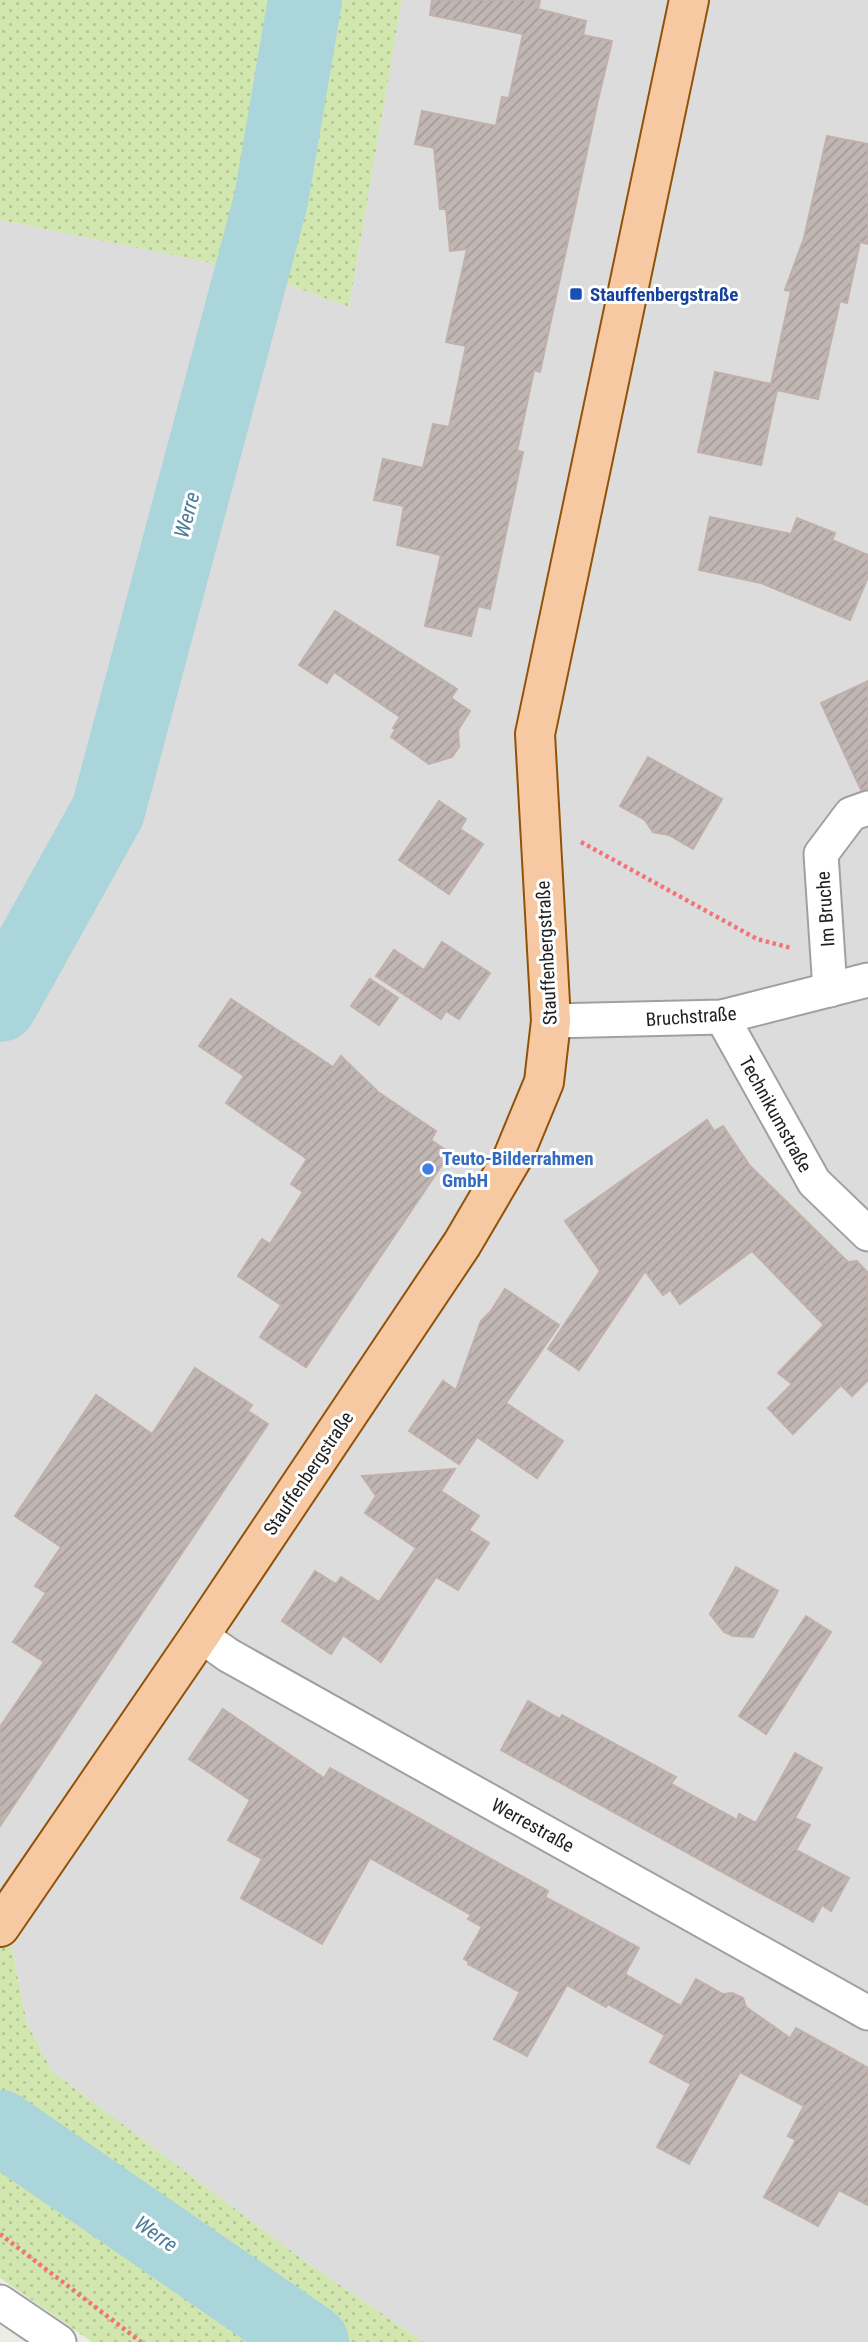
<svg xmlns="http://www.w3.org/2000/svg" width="868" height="2342" font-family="'Roboto Condensed',sans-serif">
  <defs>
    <pattern id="grass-dots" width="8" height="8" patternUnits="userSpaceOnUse" patternTransform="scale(1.75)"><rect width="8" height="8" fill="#d1e7af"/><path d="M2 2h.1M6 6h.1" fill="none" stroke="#b3c696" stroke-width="1.8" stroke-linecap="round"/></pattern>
    <pattern id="building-hatch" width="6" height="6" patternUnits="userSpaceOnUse" patternTransform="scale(1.75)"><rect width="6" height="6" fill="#c0b6b3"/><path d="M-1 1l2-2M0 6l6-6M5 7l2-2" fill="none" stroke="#a59c9a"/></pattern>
  </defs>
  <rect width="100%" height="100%" fill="#efebe6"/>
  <g fill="#dddcdc">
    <path d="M402,0H868V2342H424L306,2262L52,2071L27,2023L0,1888V1008L110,810L253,272L349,307Z"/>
    <path d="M0,220L251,271L107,810L0,1003Z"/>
  </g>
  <g fill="url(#grass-dots)">
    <path d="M0,0H402L349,307L251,271L0,220Z"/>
    <path d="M0,1888L27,2023L52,2071L306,2262L424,2342H92L0,2278Z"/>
  </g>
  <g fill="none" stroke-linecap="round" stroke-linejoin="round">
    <g stroke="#a9d5db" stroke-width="74">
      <path d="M0,1005L108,811L271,200L305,0"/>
      <path d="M0,2127L312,2342"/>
    </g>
  </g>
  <g fill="url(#building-hatch)" stroke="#c0b0a9" stroke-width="2">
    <path d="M432,0H540L538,9L586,21L583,35L612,41L598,100L540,372L534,370L517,451L523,452L490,609L478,606L471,636L425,626L441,555L397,545L404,506L374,500L383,459L423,468L433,424L449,427L466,346L446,342L467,249L450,251L446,209H440L434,148L415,144L422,111L496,126L502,97L509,98L523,34L430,15Z"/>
    <path d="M827,136L868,144V244L860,242L847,303L840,301L818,399L777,390L761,465L698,452L715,372L771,384L791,291L785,290L804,238Z"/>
    <path d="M710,517L791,534L797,518L835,533L832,540L868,555V577L850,620L761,583L699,570Z"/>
    <path d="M335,611L457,689L451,698L470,711L458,730L459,747L452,757L429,764L391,737L395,730L393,728L400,717L334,672L327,683L299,665Z"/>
    <path d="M868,681V789L861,790L821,703Z"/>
    <path d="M648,757L722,799L693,849L669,835L653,832L645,820L620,806Z"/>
    <path d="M439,801L466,819L460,829L483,844L449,894L399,860Z"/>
    <path d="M442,942L490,973L459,1019L446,1011L441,1019L376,976L394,950L424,970Z"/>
    <path d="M370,979L398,998L379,1025L351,1006Z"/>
    <path d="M231,999L333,1067L341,1056L378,1092L436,1131L431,1140L450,1153L306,1367L260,1337L281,1305L238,1276L262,1239L270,1244L303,1192L291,1184L307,1159L226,1103L244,1076L199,1046Z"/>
    <path d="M707,1120L714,1131L723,1126L750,1166L848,1262L857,1261L867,1272L868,1380L852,1396L841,1385L793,1434L768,1408L792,1384L778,1373L824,1325L752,1251L680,1304L670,1290L663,1295L645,1271L579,1370L548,1349L600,1271L565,1221Z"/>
    <path d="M505,1289L559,1325L506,1403L563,1441L537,1478L477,1437L459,1464L409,1431L443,1381L456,1390L481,1321L491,1311Z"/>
    <path d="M195,1368L252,1405L248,1411L268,1424L0,1826V1727L44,1662L13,1642L46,1593L35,1586L61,1547L15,1516L96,1395L152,1434Z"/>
    <path d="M455,1469L441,1491L479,1516L469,1530L489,1543L458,1590L436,1577L381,1662L343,1635L331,1654L282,1621L315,1571L336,1584L341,1577L379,1602L416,1548L365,1513L376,1496L362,1476Z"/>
    <path d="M736,1567L778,1591L753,1637L733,1636L724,1632L710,1614Z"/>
    <path d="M806,1616L831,1632L766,1734L739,1716Z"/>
    <path d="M528,1701L560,1719L562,1715L676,1777L671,1784L737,1820L739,1814L756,1823L795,1753L822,1768L795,1818L810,1825L796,1850L849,1878L831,1911L822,1905L813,1922L501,1750Z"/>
    <path d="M223,1709L324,1778L330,1768L548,1891L545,1897L639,1948L625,1974L681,2006L696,1979L723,1994L732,1993L743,1998L746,2007L790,2038L796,2028L868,2068V2205L839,2190L818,2226L764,2197L796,2140L788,2136L804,2106L740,2072L689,2164L657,2147L691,2084L650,2062L665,2035L608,2004L606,2007L567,1985L527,2056L494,2039L520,1992L468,1964L469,1962L464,1959L482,1927L468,1919L471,1915L370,1858L322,1944L241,1898L262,1859L228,1840L250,1800L189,1759Z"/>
  </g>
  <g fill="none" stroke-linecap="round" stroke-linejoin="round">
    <defs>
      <g id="street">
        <path d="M830,990L821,854L851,814L868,808"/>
        <path d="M722,1017L814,1182L868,1234"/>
        <path d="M551,1021L722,1017L868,980"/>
        <path d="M200,1635L228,1655L868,2013"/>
        <path d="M0,2302L59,2342"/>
      </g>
      <path id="primary" d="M0,1927L200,1635L462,1244L513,1157L544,1082L551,1021L535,734L689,0"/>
    </defs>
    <use href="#street" stroke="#a0a0a0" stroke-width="37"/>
    <use href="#primary" stroke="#925308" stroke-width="42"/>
    <g stroke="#f27477" stroke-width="4.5" stroke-dasharray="3.5 3.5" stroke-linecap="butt">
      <path d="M581,842L757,939L791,948"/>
      <path d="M0,2234L141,2342"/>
    </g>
    <use href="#street" stroke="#fff" stroke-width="33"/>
    <use href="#primary" stroke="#f7c9a3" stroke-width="38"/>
  </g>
  <rect fill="#1a4fb4" stroke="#fff" stroke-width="2.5" x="569" y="287" width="14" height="14" rx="3.5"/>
  <circle fill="#3f7fe0" stroke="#fff" stroke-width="2.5" cx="428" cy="1169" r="7"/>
  <g text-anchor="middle" stroke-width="6" stroke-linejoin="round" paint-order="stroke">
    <g font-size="19" font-weight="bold" fill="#164399" stroke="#fff" text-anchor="start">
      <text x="590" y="301">Stauffenbergstraße</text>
    </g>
    <g font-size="19" fill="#1f1f1f" stroke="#fff">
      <text transform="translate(825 909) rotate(-94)" y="7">Im Bruche</text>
      <text transform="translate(546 953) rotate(-93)" y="7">Stauffenbergstraße</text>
      <text transform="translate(691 1016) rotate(-4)" y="7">Bruchstraße</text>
      <text transform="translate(776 1114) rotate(61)" y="7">Technikumstraße</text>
      <text transform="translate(308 1473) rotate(-56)" y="7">Stauffenbergstraße</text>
      <text transform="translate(533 1825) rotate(29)" y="7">Werrestraße</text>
    </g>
    <g font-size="19" font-weight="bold" fill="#366cbe" stroke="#fff" text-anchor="start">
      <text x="442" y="1165">Teuto-Bilderrahmen<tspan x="442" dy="22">GmbH</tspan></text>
    </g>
    <g font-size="21" font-style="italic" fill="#4a7c9b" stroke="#fff">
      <text transform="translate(187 515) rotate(-75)" y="7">Werre</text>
      <text transform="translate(156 2234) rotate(35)" y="7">Werre</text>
    </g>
  </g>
</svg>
